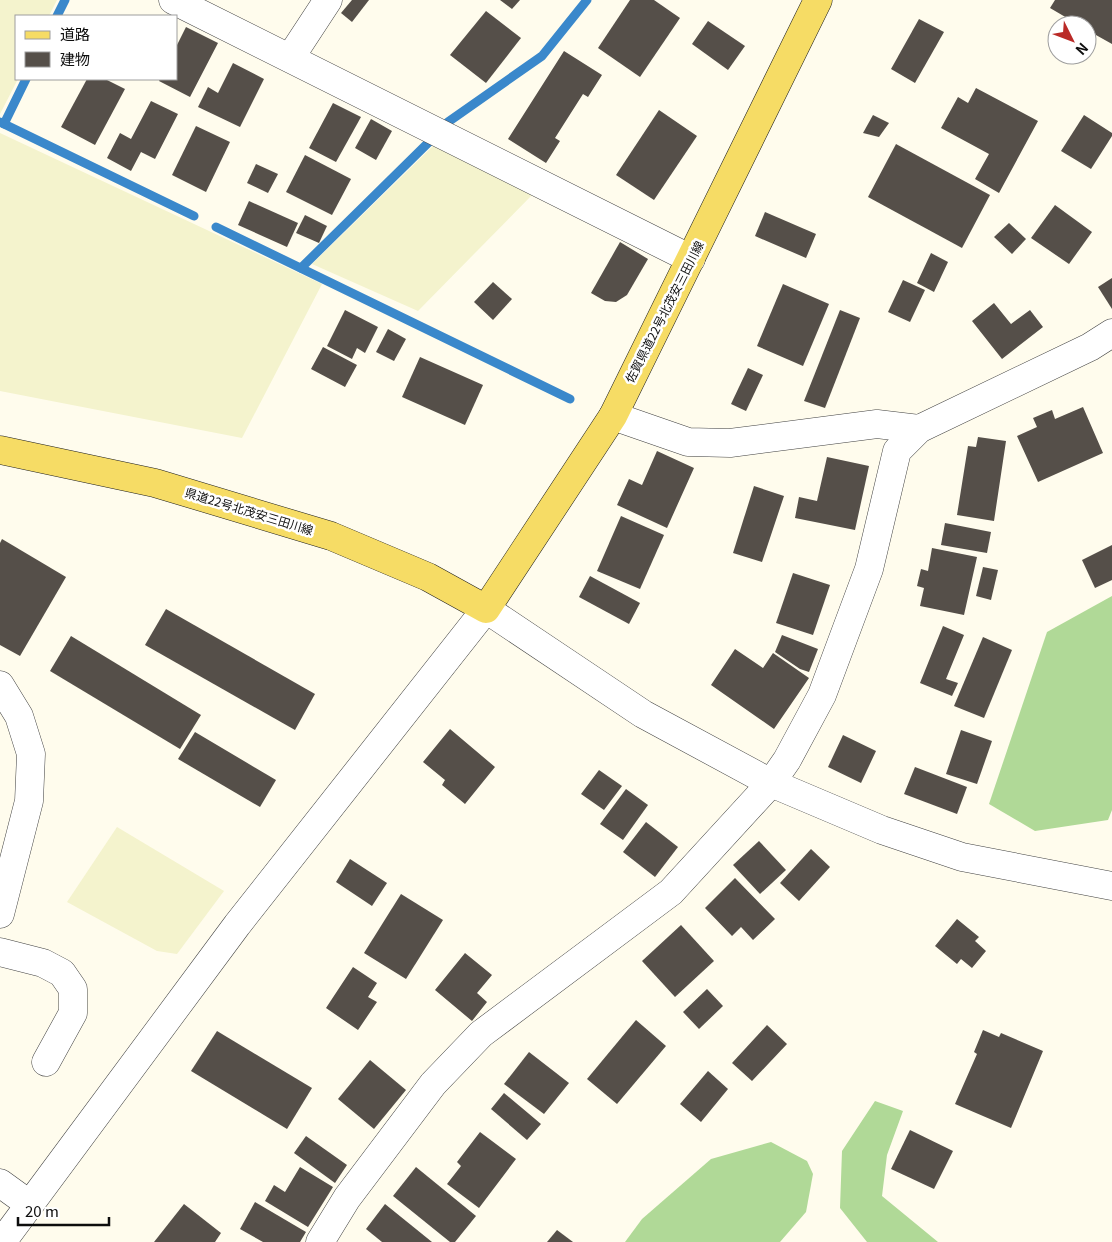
<svg xmlns="http://www.w3.org/2000/svg" width="1112" height="1242" font-family="Georgia,'Noto Sans JP',serif">
  <rect width="100%" height="100%" fill="#fffced"/>
  <g fill="#f4f3cd">
    <path d="M0,0H57L49,16H16V79H18L0,114Z"/>
    <path d="M0,133L322,284L242,438L0,391Z"/>
    <path d="M435,144L533,194L418,311L312,264Z"/>
    <path d="M117,827L224,891L177,954L157,951L67,902Z"/>
  </g>
  <g fill="#b0d997">
    <path d="M1112,596V810L1108,820L1035,831L989,804L1047,632Z"/>
    <path d="M875,1101L903,1111L887,1155L882,1196L938,1242H867L840,1208L842,1151Z"/>
    <path d="M771,1142L807,1161L813,1174L806,1212L780,1242H625L642,1219L711,1159Z"/>
  </g>
  <g fill="none" stroke-linecap="round" stroke-linejoin="round">
    <g stroke="#3a88cb" stroke-width="9">
      <path d="M57,16L65,0"/>
      <path d="M0,122L194,216"/>
      <path d="M448,122L542,56L587,0"/>
      <path d="M4,124L26,79"/>
      <path d="M216,227L570,399"/>
      <path d="M301,268L430,141"/>
    </g>
  </g>
  <g fill="#554f49">
    <path d="M352,0H369L352,22L341,13Z"/>
    <path d="M500,0H520L512,9Z"/>
    <path d="M630,0H654L680,18L640,77L598,48Z"/>
    <path d="M1055,0H1112V44L1087,30V25H1079L1050,8Z"/>
    <path d="M486,11L521,38L486,83L450,55Z"/>
    <path d="M919,19L944,32L915,83L891,69Z"/>
    <path d="M708,21L745,46L728,70L692,44Z"/>
    <path d="M186,27L218,43L190,97L159,81L160,79H176V47Z"/>
    <path d="M564,51L602,75L588,97L583,94L555,138L560,141L546,163L508,139Z"/>
    <path d="M233,63L264,79L240,127L198,107L208,87L218,93Z"/>
    <path d="M87,79H105L125,89L95,145L61,127Z"/>
    <path d="M976,88L1038,121L999,193L975,179L989,154L941,128L958,97L968,103Z"/>
    <path d="M151,101L178,114L155,159L141,152L131,171L107,158L120,133L131,139Z"/>
    <path d="M333,103L361,117L336,162L309,148Z"/>
    <path d="M659,110L697,136L654,200L616,175Z"/>
    <path d="M873,115L889,123L879,137L863,133Z"/>
    <path d="M1084,115L1112,133V136L1091,169L1061,151Z"/>
    <path d="M371,119L392,131L376,160L355,148Z"/>
    <path d="M196,126L230,142L206,192L172,175Z"/>
    <path d="M896,144L990,195L962,248L868,197Z"/>
    <path d="M305,155L351,179L332,215L286,192Z"/>
    <path d="M256,164L278,174L268,193L247,183Z"/>
    <path d="M249,201L298,223L287,247L238,225Z"/>
    <path d="M1055,205L1092,232L1069,264L1031,238Z"/>
    <path d="M765,212L816,234L806,258L755,236Z"/>
    <path d="M305,215L327,226L319,243L296,233Z"/>
    <path d="M1009,223L1026,239L1012,254L994,237Z"/>
    <path d="M620,242L648,259L627,295L616,302L605,301L591,293Z"/>
    <path d="M931,253L948,262L934,292L917,283Z"/>
    <path d="M1112,278V309L1098,287Z"/>
    <path d="M903,280L925,290L910,322L888,312Z"/>
    <path d="M493,282L512,299L493,320L474,302Z"/>
    <path d="M783,284L829,304L803,366L757,346Z"/>
    <path d="M994,303L1011,324L1030,310L1043,327L1002,359L972,321Z"/>
    <path d="M345,310L378,327L365,353L357,348L352,359L327,346Z"/>
    <path d="M840,310L860,318L825,408L804,401Z"/>
    <path d="M388,329L406,339L394,361L376,352Z"/>
    <path d="M323,347L357,365L345,387L311,369Z"/>
    <path d="M420,357L483,385L465,425L402,397Z"/>
    <path d="M748,368L763,375L746,411L731,404Z"/>
    <path d="M1083,407L1103,453L1038,482L1017,436L1037,427L1033,418L1052,410L1055,419Z"/>
    <path d="M978,437L1006,441L994,521L957,515L968,446L976,447Z"/>
    <path d="M657,451L694,468L667,528L617,505L629,479L642,485Z"/>
    <path d="M827,457L869,466L855,530L795,518L799,497L817,501Z"/>
    <path d="M754,486L784,496L762,562L733,553Z"/>
    <path d="M621,516L664,535L640,589L597,571Z"/>
    <path d="M945,523L991,532L987,553L941,545Z"/>
    <path d="M2,539L66,577L20,656L0,645V543Z"/>
    <path d="M1112,545V580L1095,588L1082,560Z"/>
    <path d="M932,548L977,557L964,615L920,606L924,588L917,586L921,569L928,571Z"/>
    <path d="M983,567L998,570L991,600L976,596Z"/>
    <path d="M793,573L830,585L813,635L776,623Z"/>
    <path d="M590,576L640,603L629,624L579,597Z"/>
    <path d="M166,609L315,694L295,730L145,645Z"/>
    <path d="M943,626L964,635L946,679L958,683L952,696L920,683Z"/>
    <path d="M782,635L818,649L809,672L800,669L775,652Z"/>
    <path d="M71,636L201,715L180,749L50,671Z"/>
    <path d="M983,637L1012,650L984,718L954,706Z"/>
    <path d="M735,649L763,668L773,653L809,678L774,729L711,685Z"/>
    <path d="M450,729L495,767L465,804L442,785L445,780L423,762Z"/>
    <path d="M961,730L992,741L977,784L946,774Z"/>
    <path d="M195,732L276,780L260,807L178,759Z"/>
    <path d="M843,735L876,751L861,783L828,767Z"/>
    <path d="M915,767L967,787L957,814L904,794Z"/>
    <path d="M599,770L622,786L604,810L581,794Z"/>
    <path d="M626,789L648,805L623,840L600,824Z"/>
    <path d="M646,822L678,847L655,877L623,852Z"/>
    <path d="M759,841L786,870L760,894L733,865Z"/>
    <path d="M811,849L830,867L799,901L780,883Z"/>
    <path d="M350,859L387,883L372,906L336,882Z"/>
    <path d="M735,878L775,919L753,940L741,927L732,936L705,908Z"/>
    <path d="M401,894L443,920L406,979L364,953Z"/>
    <path d="M957,919L979,937L975,941L986,951L972,968L961,959L957,964L935,946Z"/>
    <path d="M681,925L714,961L675,997L642,961Z"/>
    <path d="M465,953L492,975L477,993L487,1002L472,1021L435,990Z"/>
    <path d="M353,967L377,983L368,997L377,1002L358,1030L326,1008Z"/>
    <path d="M707,989L723,1006L699,1029L683,1012Z"/>
    <path d="M636,1020L666,1046L617,1104L587,1079Z"/>
    <path d="M767,1025L787,1044L752,1081L732,1063Z"/>
    <path d="M983,1030L999,1037L1001,1033L1043,1051L1011,1128L955,1104L977,1054L974,1052Z"/>
    <path d="M217,1031L312,1088L287,1129L191,1071Z"/>
    <path d="M529,1052L569,1083L544,1114L504,1084Z"/>
    <path d="M370,1060L406,1090L374,1129L338,1099Z"/>
    <path d="M708,1071L728,1089L701,1122L680,1104Z"/>
    <path d="M504,1093L541,1124L527,1140L491,1109Z"/>
    <path d="M910,1130L953,1151L934,1189L891,1169Z"/>
    <path d="M480,1132L516,1159L479,1208L447,1184L461,1166L457,1162Z"/>
    <path d="M306,1136L347,1165L335,1183L294,1153Z"/>
    <path d="M300,1167L333,1187L308,1227L265,1201L274,1185L285,1192Z"/>
    <path d="M416,1167L476,1216L455,1242H450L393,1196Z"/>
    <path d="M255,1202L306,1232L300,1242H263L240,1229Z"/>
    <path d="M184,1204L221,1233L215,1242H154Z"/>
    <path d="M385,1204L432,1242H382L366,1229Z"/>
    <path d="M557,1230L573,1242H547Z"/>
  </g>
  <g fill="none" stroke-linecap="round" stroke-linejoin="round">
    <defs>
      <g id="minor">
        <path d="M173,0L691,259"/>
        <path d="M290,58L328,0"/>
        <path d="M613,416L688,442L730,443L877,424L919,429"/>
        <path d="M0,685L19,716L31,754L29,801L0,914"/>
        <path d="M0,952L43,963L62,973L73,989V1013L46,1062"/>
        <path d="M0,1183L29,1204"/>
        <path d="M2,1242L237,925L486,609L643,714L771,783L882,830L962,857L1112,886"/>
        <path d="M320,1242L347,1198L433,1084L481,1034L671,892L771,783L787,760L822,695L869,569L897,451L919,429L1090,347L1112,333"/>
      </g>
      <path id="major" d="M0,450L155,483L331,536L428,577L486,609L613,416L818,0"/>
    </defs>
    <use href="#minor" stroke="#404040" stroke-width="29"/>
    <use href="#major" stroke="#1e1e1e" stroke-width="29"/>
    <use href="#minor" stroke="#fff" stroke-width="28"/>
    <use href="#major" stroke="#f6dc65" stroke-width="28"/>
  </g>
  <g text-anchor="middle" stroke-width="5" stroke-linejoin="round" paint-order="stroke">
    <g font-size="12" fill="#0d0d0d" stroke="#fff">
      <text transform="translate(665 312) rotate(-63)" y="4">佐賀県道22号北茂安三田川線</text>
      <text transform="translate(249 512) rotate(17)" y="4">県道22号北茂安三田川線</text>
    </g>
  </g>
  <rect x="15" y="15" width="162" height="65" fill="#ffffff" stroke="#9e9e9e"/>
  <rect x="25" y="31" width="25" height="8" fill="#f6dc65" stroke="#9e9e9e"/>
  <text x="60" y="40" font-size="15" fill="#0d0d0d">道路</text>
  <rect x="25" y="52" width="25" height="15" fill="#554f49" stroke="#9e9e9e"/>
  <text x="60" y="65" font-size="15" fill="#0d0d0d">建物</text>
  <g transform="translate(1072 40) rotate(132)"><circle r="24" fill="#ffffff" stroke="#9e9e9e"/>
  <path d="M0-4L9 19L0 12L-9 19Z" fill="#ba2a27"/>
  <text y="-8" font-size="14" font-weight="bold" text-anchor="middle" fill="#0d0d0d">N</text>
  </g>
  <path d="M18 1217v8h91v-8" fill="none" stroke="#0d0d0d" stroke-width="2.5"/>
  <text x="25" y="1217" font-size="15" fill="#0d0d0d" stroke="#ffffff" stroke-width="4" paint-order="stroke">20 m</text>
</svg>
